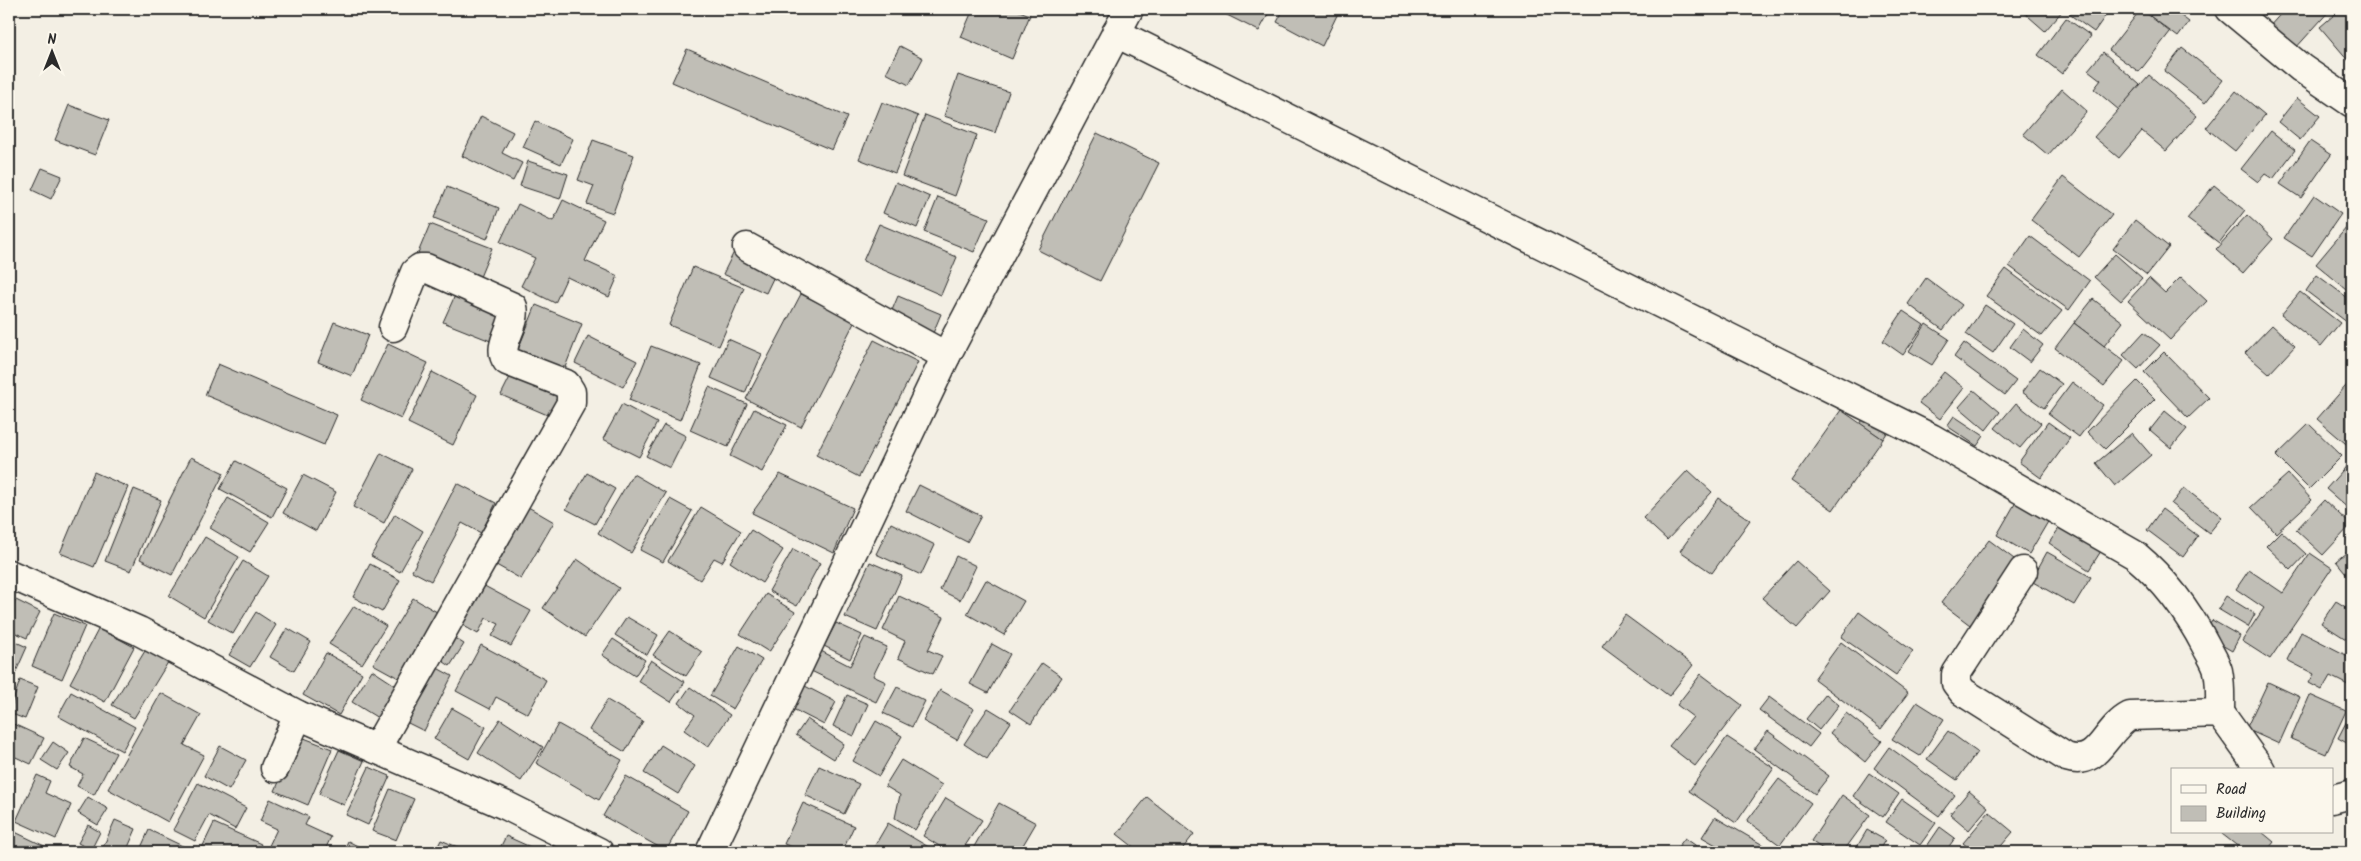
<svg xmlns="http://www.w3.org/2000/svg" width="2361" height="861" font-family="Kalam,sans-serif">
  <rect width="100%" height="100%" fill="#f3efe4"/>
  <filter id="ink" filterUnits="userSpaceOnUse"><feTurbulence type="fractalNoise" baseFrequency=".02" numOctaves="2"/><feDisplacementMap in="SourceGraphic" scale="10" xChannelSelector="R" yChannelSelector="G"/><feConvolveMatrix kernelMatrix="1 2 1 2 8 2 1 2 1" color-interpolation-filters="sRGB"/></filter>
  <g filter="url(#ink)">
    <g fill="#c0beb6" stroke="#2b2b2b">
      <path d="M973,9H1014L1030,15L1012,59L961,37Z"/>
      <path d="M1215,9H1271L1259,31Z"/>
      <path d="M1284,9H1340L1322,46L1277,22Z"/>
      <path d="M2020,9H2064L2045,31Z"/>
      <path d="M2073,9H2098L2106,15L2094,32L2069,14Z"/>
      <path d="M2141,9L2170,32L2139,72L2109,50Z"/>
      <path d="M2156,9H2172L2189,22L2178,37L2150,16Z"/>
      <path d="M2285,9H2331L2294,50L2268,28Z"/>
      <path d="M2341,9H2352V58L2349,61L2320,27Z"/>
      <path d="M2066,18L2091,36L2062,74L2038,55Z"/>
      <path d="M900,46L923,58L909,85L886,73Z"/>
      <path d="M2182,48L2223,80L2205,103L2164,71Z"/>
      <path d="M687,49L847,117L832,150L672,82Z"/>
      <path d="M2103,52L2140,85L2119,110L2094,89L2101,80L2088,70Z"/>
      <path d="M958,75L1009,92L995,133L944,116Z"/>
      <path d="M2149,75L2197,116L2166,151L2142,131L2119,158L2094,137Z"/>
      <path d="M2062,89L2087,111L2048,155L2023,134Z"/>
      <path d="M2236,91L2265,115L2235,151L2206,128Z"/>
      <path d="M2297,98L2320,116L2300,140L2278,122Z"/>
      <path d="M882,102L918,116L895,173L859,159Z"/>
      <path d="M69,105L109,120L95,155L55,140Z"/>
      <path d="M925,115L977,135L955,196L902,176Z"/>
      <path d="M481,116L513,132L502,153L522,163L513,181L462,156Z"/>
      <path d="M535,121L573,139L561,164L523,147Z"/>
      <path d="M2271,131L2295,150L2273,179L2265,174L2258,182L2241,169Z"/>
      <path d="M1097,133L1159,163L1100,281L1038,250Z"/>
      <path d="M593,140L634,155L613,213L587,204L594,186L578,180Z"/>
      <path d="M2310,141L2331,155L2301,198L2280,184Z"/>
      <path d="M528,161L568,174L560,199L520,186Z"/>
      <path d="M42,168L62,176L51,199L32,190Z"/>
      <path d="M2063,177L2112,215L2079,257L2031,220Z"/>
      <path d="M896,182L930,197L917,228L883,213Z"/>
      <path d="M2214,185L2245,210L2219,243L2187,219Z"/>
      <path d="M447,187L499,208L487,239L434,218Z"/>
      <path d="M2314,195L2341,214L2312,256L2284,238Z"/>
      <path d="M938,197L989,218L974,252L924,232Z"/>
      <path d="M563,200L604,220L585,261L618,276L609,297L567,277L555,303L521,286L535,258L500,242L518,204L553,221Z"/>
      <path d="M2247,215L2273,239L2243,273L2216,249Z"/>
      <path d="M2135,220L2169,247L2147,275L2113,249Z"/>
      <path d="M2352,221V294L2316,264Z"/>
      <path d="M430,224L492,248L480,277L418,253Z"/>
      <path d="M879,224L957,257L941,295L863,261Z"/>
      <path d="M2030,236L2090,281L2069,310L2009,266Z"/>
      <path d="M736,248L778,268L766,293L723,274Z"/>
      <path d="M2115,254L2142,278L2121,301L2094,277Z"/>
      <path d="M693,267L744,288L719,346L669,325Z"/>
      <path d="M2006,269L2062,311L2042,336L1986,296Z"/>
      <path d="M2317,275L2352,301V326L2306,291Z"/>
      <path d="M2181,277L2207,301L2170,340L2128,301L2149,278L2165,293Z"/>
      <path d="M1926,278L1962,305L1943,330L1908,304Z"/>
      <path d="M457,291L506,311L493,342L443,322Z"/>
      <path d="M2300,292L2340,323L2321,346L2281,315Z"/>
      <path d="M801,294L855,321L801,427L746,399Z"/>
      <path d="M898,296L941,314L931,338L888,320Z"/>
      <path d="M2093,299L2123,322L2104,346L2074,323Z"/>
      <path d="M536,305L582,324L564,370L517,352Z"/>
      <path d="M1985,305L2013,324L1993,353L1966,334Z"/>
      <path d="M1903,311L1924,325L1903,355L1883,341Z"/>
      <path d="M334,322L368,335L352,376L318,362Z"/>
      <path d="M2074,323L2124,361L2104,386L2055,348Z"/>
      <path d="M1926,324L1949,339L1932,365L1909,351Z"/>
      <path d="M2272,325L2295,346L2269,374L2245,353Z"/>
      <path d="M2023,329L2043,345L2030,362L2010,347Z"/>
      <path d="M2144,332L2160,345L2138,369L2123,355Z"/>
      <path d="M588,336L637,361L623,387L575,363Z"/>
      <path d="M728,339L762,354L745,393L711,378Z"/>
      <path d="M874,340L918,362L859,477L816,455Z"/>
      <path d="M1964,343L2016,381L2005,395L1954,357Z"/>
      <path d="M388,344L428,363L401,419L361,400Z"/>
      <path d="M651,346L701,365L680,420L629,400Z"/>
      <path d="M2164,352L2209,398L2188,418L2144,372Z"/>
      <path d="M218,364L337,415L324,445L205,395Z"/>
      <path d="M2040,368L2062,384L2044,408L2022,392Z"/>
      <path d="M513,371L563,393L552,417L501,395Z"/>
      <path d="M432,372L477,395L453,445L408,423Z"/>
      <path d="M1944,372L1964,388L1940,419L1919,403Z"/>
      <path d="M2352,379V449L2317,419Z"/>
      <path d="M2137,381L2155,399L2105,449L2087,432Z"/>
      <path d="M2072,382L2103,405L2079,437L2048,414Z"/>
      <path d="M709,387L747,404L728,447L690,430Z"/>
      <path d="M1974,390L2000,412L1986,430L1959,407Z"/>
      <path d="M2016,403L2041,423L2020,448L1995,428Z"/>
      <path d="M622,404L657,423L639,457L603,439Z"/>
      <path d="M754,409L787,425L762,472L730,456Z"/>
      <path d="M1870,409L1893,424L1883,439L1860,424Z"/>
      <path d="M1841,410L1883,439L1833,510L1791,481Z"/>
      <path d="M2165,411L2187,429L2171,448L2150,430Z"/>
      <path d="M1954,416L1984,436L1977,446L1947,426Z"/>
      <path d="M2048,422L2070,438L2041,478L2019,462Z"/>
      <path d="M2309,424L2342,456L2309,489L2276,456Z"/>
      <path d="M664,425L686,436L670,468L646,456Z"/>
      <path d="M2132,433L2151,455L2115,486L2096,463Z"/>
      <path d="M381,453L412,469L384,523L353,507Z"/>
      <path d="M191,457L224,473L172,575L140,559Z"/>
      <path d="M236,461L287,488L272,517L220,489Z"/>
      <path d="M2351,461L2352,507L2350,510L2326,489Z"/>
      <path d="M1688,470L1712,492L1667,540L1643,518Z"/>
      <path d="M94,472L128,487L94,567L60,553Z"/>
      <path d="M587,473L615,489L595,524L566,509Z"/>
      <path d="M633,474L666,493L631,553L598,533Z"/>
      <path d="M780,474L853,508L834,553L752,513Z"/>
      <path d="M2288,474L2312,500L2276,533L2251,507Z"/>
      <path d="M303,475L336,492L316,531L283,513Z"/>
      <path d="M457,483L496,503L481,533L462,523L431,581L412,571Z"/>
      <path d="M919,485L981,516L967,542L906,511Z"/>
      <path d="M2184,488L2222,517L2209,533L2171,504Z"/>
      <path d="M134,489L161,500L131,571L105,561Z"/>
      <path d="M228,498L269,522L250,552L210,528Z"/>
      <path d="M1718,498L1750,520L1712,573L1680,551Z"/>
      <path d="M670,499L692,511L663,562L640,550Z"/>
      <path d="M2324,500L2351,525L2323,555L2296,530Z"/>
      <path d="M2016,502L2049,520L2029,554L1997,535Z"/>
      <path d="M523,504L554,522L521,579L491,562Z"/>
      <path d="M701,507L741,531L722,562L714,558L700,580L668,561Z"/>
      <path d="M2162,509L2198,536L2183,557L2147,530Z"/>
      <path d="M395,514L423,531L400,572L371,556Z"/>
      <path d="M891,523L935,545L921,575L876,554Z"/>
      <path d="M2062,524L2101,551L2089,570L2049,543Z"/>
      <path d="M751,530L783,550L762,583L730,562Z"/>
      <path d="M2281,531L2306,554L2291,570L2266,546Z"/>
      <path d="M205,537L239,557L204,617L169,596Z"/>
      <path d="M1989,540L2018,562L1970,625L1941,603Z"/>
      <path d="M2352,548V576L2350,578L2336,561Z"/>
      <path d="M793,549L820,563L797,606L769,591Z"/>
      <path d="M2047,552L2091,577L2074,605L2031,581Z"/>
      <path d="M2310,553L2332,568L2270,659L2242,641L2264,608L2236,589L2249,570L2283,593Z"/>
      <path d="M956,556L976,566L960,600L940,590Z"/>
      <path d="M577,559L619,588L585,637L543,608Z"/>
      <path d="M243,561L268,576L233,634L208,620Z"/>
      <path d="M1796,561L1830,591L1797,628L1762,598Z"/>
      <path d="M870,562L902,576L877,631L845,617Z"/>
      <path d="M370,564L400,580L382,612L353,597Z"/>
      <path d="M986,580L1024,601L1004,635L967,614Z"/>
      <path d="M477,582L531,611L511,646L492,636L499,624L486,618L478,634L455,621Z"/>
      <path d="M766,594L795,612L769,652L740,634Z"/>
      <path d="M899,596L944,617L928,650L942,656L933,674L898,658L905,641L883,630Z"/>
      <path d="M2226,596L2255,614L2248,627L2218,609Z"/>
      <path d="M413,598L442,615L404,681L373,664Z"/>
      <path d="M16,600L40,612L27,638L9,630V614Z"/>
      <path d="M2336,601L2352,611V630L2346,639L2321,623Z"/>
      <path d="M354,606L386,626L362,664L329,644Z"/>
      <path d="M256,612L276,625L250,667L229,655Z"/>
      <path d="M1859,612L1913,651L1896,675L1841,637Z"/>
      <path d="M54,613L85,626L62,679L32,666Z"/>
      <path d="M1625,615L1693,665L1669,696L1602,646Z"/>
      <path d="M627,617L658,635L647,655L615,635Z"/>
      <path d="M2212,620L2240,636L2232,651L2203,634Z"/>
      <path d="M836,623L862,635L850,659L824,646Z"/>
      <path d="M99,628L134,647L105,702L70,683Z"/>
      <path d="M287,628L311,642L294,671L270,657Z"/>
      <path d="M670,631L702,652L686,676L653,655Z"/>
      <path d="M2301,632L2352,658V687L2330,676L2322,690L2309,683L2314,674L2287,660Z"/>
      <path d="M448,634L464,644L450,666L435,656Z"/>
      <path d="M865,637L887,647L873,676L886,682L876,702L809,670L819,650L850,666Z"/>
      <path d="M9,639L27,647L11,683L9,682Z"/>
      <path d="M613,639L645,660L635,676L602,655Z"/>
      <path d="M1841,642L1908,693L1881,729L1814,679Z"/>
      <path d="M992,644L1010,654L988,693L970,684Z"/>
      <path d="M481,645L546,680L528,714L496,697L490,709L456,691Z"/>
      <path d="M148,646L170,659L134,718L112,705Z"/>
      <path d="M739,646L762,660L733,709L710,696Z"/>
      <path d="M326,653L362,673L339,715L303,695Z"/>
      <path d="M651,660L685,682L671,702L638,681Z"/>
      <path d="M428,663L452,676L424,731L400,719Z"/>
      <path d="M1042,663L1062,677L1031,724L1010,710Z"/>
      <path d="M372,670L398,687L378,718L352,702Z"/>
      <path d="M1701,674L1742,705L1695,766L1669,746L1693,717L1677,705Z"/>
      <path d="M20,680L38,687L25,719L9,713Z"/>
      <path d="M2268,682L2300,697L2279,744L2246,729Z"/>
      <path d="M803,685L836,702L824,725L791,708Z"/>
      <path d="M690,687L730,715L708,747L684,730L695,715L679,703Z"/>
      <path d="M897,687L925,701L912,727L883,713Z"/>
      <path d="M940,690L974,709L957,740L923,721Z"/>
      <path d="M71,692L135,727L122,751L58,716Z"/>
      <path d="M161,693L201,715L184,745L204,755L168,822L108,789Z"/>
      <path d="M1826,694L1839,705L1819,730L1806,719Z"/>
      <path d="M847,695L868,704L854,736L833,726Z"/>
      <path d="M2310,695L2346,711L2326,754L2291,739Z"/>
      <path d="M1769,697L1819,734L1809,747L1759,710Z"/>
      <path d="M607,700L643,721L625,752L589,730Z"/>
      <path d="M1917,702L1944,719L1920,756L1892,739Z"/>
      <path d="M452,708L486,727L469,759L434,739Z"/>
      <path d="M988,708L1011,722L987,759L964,744Z"/>
      <path d="M2352,711V746L2338,738Z"/>
      <path d="M1846,713L1882,741L1865,762L1830,733Z"/>
      <path d="M500,719L543,747L521,781L478,753Z"/>
      <path d="M807,719L844,744L834,759L796,735Z"/>
      <path d="M876,721L902,736L879,776L853,761Z"/>
      <path d="M9,722L44,738L31,764L9,754Z"/>
      <path d="M558,724L622,760L599,800L536,763Z"/>
      <path d="M1768,731L1829,776L1815,794L1754,749Z"/>
      <path d="M1948,731L1977,752L1957,780L1927,759Z"/>
      <path d="M299,736L332,749L308,805L275,791Z"/>
      <path d="M1727,737L1774,768L1736,823L1689,791Z"/>
      <path d="M84,738L116,753L94,795L77,786L83,774L70,767Z"/>
      <path d="M53,742L69,753L57,770L41,760Z"/>
      <path d="M661,745L695,766L678,794L644,773Z"/>
      <path d="M220,746L246,760L229,790L204,776Z"/>
      <path d="M1889,747L1955,795L1939,816L1874,768Z"/>
      <path d="M339,750L364,761L344,805L319,794Z"/>
      <path d="M901,760L942,785L915,830L895,818L900,795L885,786Z"/>
      <path d="M819,766L859,784L844,814L805,795Z"/>
      <path d="M369,767L390,776L368,825L346,815Z"/>
      <path d="M1869,773L1899,794L1883,817L1853,796Z"/>
      <path d="M37,775L50,781L45,793L71,805L56,839L16,821Z"/>
      <path d="M626,776L688,811L666,851L603,816Z"/>
      <path d="M1779,779L1811,803L1780,845L1747,821Z"/>
      <path d="M198,783L246,808L235,829L209,815L195,841L173,830Z"/>
      <path d="M390,789L414,799L396,840L372,831Z"/>
      <path d="M1969,791L1988,807L1969,830L1950,814Z"/>
      <path d="M1842,795L1870,815L1843,852H1827L1811,841Z"/>
      <path d="M88,797L108,809L98,825L78,813Z"/>
      <path d="M1147,797L1194,834L1180,852H1140L1117,834Z"/>
      <path d="M946,798L982,820L961,852H949L923,836Z"/>
      <path d="M270,799L309,817L305,825L331,837L324,852H266L277,829L260,821Z"/>
      <path d="M1902,799L1936,823L1920,845L1886,822Z"/>
      <path d="M803,803L854,826L842,852H793L795,848L784,844Z"/>
      <path d="M999,803L1036,823L1019,852H971Z"/>
      <path d="M1989,812L2013,832L1996,852H1974L1963,843Z"/>
      <path d="M1715,817L1775,852H1728L1702,837Z"/>
      <path d="M115,820L136,829L126,852H101Z"/>
      <path d="M214,823L261,844L257,852H200Z"/>
      <path d="M888,823L937,852H898L891,848L889,852H882L874,847Z"/>
      <path d="M88,825L100,832L91,850L78,843Z"/>
      <path d="M1940,827L1955,838L1945,852H1923Z"/>
      <path d="M149,830L193,851L192,852H139Z"/>
      <path d="M1867,830L1885,840L1878,852H1854Z"/>
      <path d="M15,832L57,852H9V846Z"/>
      <path d="M2223,832H2262L2274,842L2266,852H2245L2222,834Z"/>
      <path d="M506,836L539,851L538,852H498Z"/>
      <path d="M1685,838L1705,852H1674Z"/>
      <path d="M441,840L469,852H435Z"/>
      <path d="M348,841L369,852H343Z"/>
    </g>
    <g fill="none" stroke-linecap="round" stroke-linejoin="round">
      <defs>
        <g id="minor">
          <path d="M2230,9L2301,68L2352,103"/>
          <path d="M1116,33L1931,438L2135,555C2166,581 2188,611 2206,646C2210,654 2216,663 2218,671C2221,685 2220,699 2220,713"/>
          <path d="M747,247L946,356"/>
          <path d="M2023,571L1956,674V683L1963,692L2066,757C2100,768 2103,730 2130,716L2220,713L2261,770"/>
          <path d="M9,574L139,631L298,715L507,806L599,852"/>
          <path d="M376,749L571,403V392L566,384L507,361C495,345 518,325 513,307L426,268H420L415,272L393,327"/>
          <path d="M275,768L298,715"/>
          <path d="M2332,799L2352,794"/>
          <path d="M710,852L946,356L1129,9"/>
        </g>
      </defs>
      <use href="#minor" stroke="#2b2b2b" stroke-width="31"/>
      <use href="#minor" stroke="#fbf7ec" stroke-width="28"/>
    </g>
  </g>
  <rect width="2361" height="861" fill="none" stroke="#fbf7ec" stroke-width="30"/>
  <rect x="15" y="15" width="2331" height="831" fill="none" stroke="#2b2b2b" stroke-width="2" filter="url(#ink)"/>
  <rect x="2171" y="768" width="162" height="65" fill="#fbf7ec" stroke="#a8a59f"/>
  <rect x="2181" y="785" width="25" height="8" fill="#fbf7ec" stroke="#a8a59f"/>
  <text x="2216" y="794" font-size="15" fill="#2b2b2b">Road</text>
  <rect x="2181" y="806" width="25" height="15" fill="#c0beb6" stroke="#a8a59f"/>
  <text x="2216" y="818" font-size="15" fill="#2b2b2b">Building</text>
  <g transform="translate(52 52)" stroke="#fbf7ec" stroke-width="4" paint-order="stroke">
  <path d="M0-4L9 19L0 12L-9 19Z" fill="#2b2b2b"/>
  <text y="-8" font-size="14" font-weight="bold" text-anchor="middle" fill="#2b2b2b">N</text>
  </g>
</svg>
